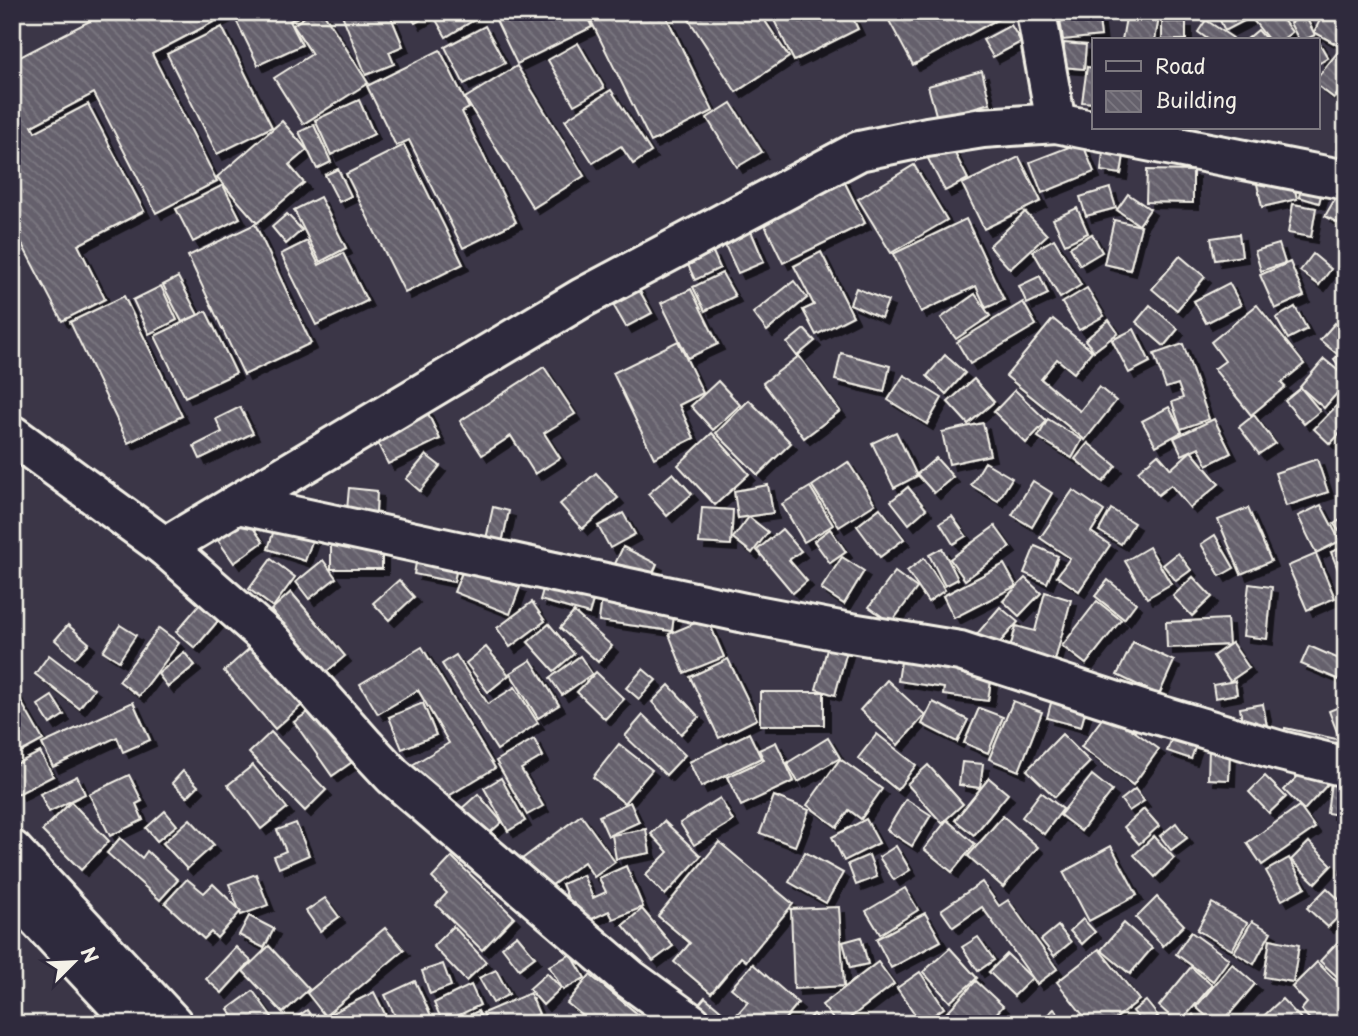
<svg xmlns="http://www.w3.org/2000/svg" width="1358" height="1036" font-family="'Playpen Sans',sans-serif">
  <defs>
    <pattern id="building-back-hatch" width="6" height="6" patternUnits="userSpaceOnUse" patternTransform="scale(1.75)"><rect width="6" height="6" fill="#65616c"/><path d="M-1 5l2 2M0 0l6 6M5-1l2 2" fill="none" stroke="#7c7881"/></pattern>
    <filter id="shadow"><feDropShadow dx="6" dy="6" stdDeviation="0" flood-color="#0009"/></filter>
  </defs>
  <rect width="100%" height="100%" fill="#3b3647"/>
  <filter id="ink" filterUnits="userSpaceOnUse"><feTurbulence type="fractalNoise" baseFrequency=".0143" numOctaves="2"/><feDisplacementMap in="SourceGraphic" scale="14" xChannelSelector="R" yChannelSelector="G"/><feConvolveMatrix kernelMatrix="1 2 1 2 8 2 1 2 1" color-interpolation-filters="sRGB"/></filter>
  <g filter="url(#ink)">
    <g fill="url(#building-back-hatch)" stroke="#f4f1e8" stroke-width="2" filter="url(#shadow)">
      <path d="M107,12H226L227,15L152,54L217,181L156,213L94,93L32,126L35,132L88,104L144,211L78,245L105,299L62,321L12,225V61Z"/>
      <path d="M232,12H307L290,21L302,45L258,65Z"/>
      <path d="M312,12H323L368,83L303,124L274,78L312,54L293,25Z"/>
      <path d="M341,12H389L403,46L389,52L394,64L366,75Z"/>
      <path d="M408,12H487L446,37L432,13L415,23Z"/>
      <path d="M492,12H585L592,27L517,64Z"/>
      <path d="M609,12H664L713,111L651,142L591,21Z"/>
      <path d="M684,12H759L789,57L736,92Z"/>
      <path d="M770,12H850L858,29L794,61Z"/>
      <path d="M896,12H911L913,16L920,12H1011L913,65L887,17Z"/>
      <path d="M1059,12H1098L1101,36L1063,40Z"/>
      <path d="M1127,12H1160L1155,40H1122Z"/>
      <path d="M1216,12H1261L1225,31Z"/>
      <path d="M1263,12H1277L1292,32L1282,40H1269L1253,20Z"/>
      <path d="M1324,12H1341L1346,15V41L1343,48L1314,32Z"/>
      <path d="M1305,15L1315,35L1304,40H1299L1290,23Z"/>
      <path d="M1206,20L1233,38L1232,40H1209L1198,32Z"/>
      <rect x="1162" y="22" width="24" height="18"/>
      <path d="M1011,25L1021,42L993,57L983,40Z"/>
      <path d="M485,26L505,63L464,84L445,47Z"/>
      <path d="M222,27L272,127L217,154L167,54Z"/>
      <path d="M1258,30L1267,40H1246Z"/>
      <path d="M1317,39L1328,58L1318,64V40H1314Z"/>
      <path d="M578,43L604,88L574,105L548,60Z"/>
      <path d="M1064,43L1086,45L1084,69L1062,67Z"/>
      <path d="M440,50L469,108L462,112L516,222L463,248L409,140L396,146L367,86Z"/>
      <path d="M1337,53L1346,60V83L1334,98L1318,86V77Z"/>
      <path d="M517,66L584,176L533,208L465,98Z"/>
      <path d="M1087,67L1094,68V103L1082,102Z"/>
      <path d="M982,71L990,103L937,118L928,86Z"/>
      <path d="M1346,88V107L1337,96Z"/>
      <path d="M611,90L651,152L633,164L621,146L593,163L565,120Z"/>
      <path d="M359,100L374,134L331,155L315,120Z"/>
      <path d="M731,103L762,152L737,167L707,118Z"/>
      <path d="M282,121L307,150L289,165L304,183L257,223L217,177Z"/>
      <path d="M314,125L331,162L317,169L299,132Z"/>
      <path d="M948,140L968,179L945,191L925,153Z"/>
      <path d="M1082,142L1094,172L1042,193L1030,162Z"/>
      <path d="M404,145L463,264L405,293L346,174Z"/>
      <path d="M1103,152L1124,155L1121,174L1101,171Z"/>
      <path d="M1019,157L1041,201L984,229L962,184Z"/>
      <path d="M914,165L947,220L891,253L858,199Z"/>
      <path d="M338,169L351,196L339,202L325,175Z"/>
      <path d="M1147,170L1193,171V203L1146,202Z"/>
      <path d="M841,175L865,223L783,263L760,215Z"/>
      <path d="M1292,176L1297,199L1262,207L1257,184Z"/>
      <path d="M1303,182L1323,188L1319,203L1299,197Z"/>
      <path d="M223,185L240,218L193,242L176,209Z"/>
      <path d="M1110,188L1116,208L1086,216L1080,197Z"/>
      <path d="M1128,194L1150,209L1139,225L1117,210Z"/>
      <path d="M320,197L346,248L320,262L294,210Z"/>
      <path d="M1336,197L1346,202V227L1325,216Z"/>
      <path d="M1293,204L1316,208L1311,237L1288,233Z"/>
      <path d="M1077,208L1088,233L1065,244L1053,219Z"/>
      <path d="M1025,212L1047,235L1010,269L989,246Z"/>
      <path d="M287,214L302,230L286,244L272,227Z"/>
      <path d="M966,219L1004,300L986,308L976,286L921,312L893,254Z"/>
      <path d="M1114,220L1141,226L1130,270L1104,264Z"/>
      <path d="M255,224L311,343L244,375L188,256Z"/>
      <path d="M751,231L764,262L738,273L724,243Z"/>
      <path d="M1092,234L1102,252L1080,265L1070,247Z"/>
      <path d="M1239,234L1242,256L1215,260L1211,238Z"/>
      <path d="M1054,239L1081,285L1060,298L1033,251Z"/>
      <path d="M307,241L319,265L343,253L367,301L316,325L281,254Z"/>
      <path d="M1279,244L1285,263L1261,271L1255,251Z"/>
      <path d="M713,252L720,268L695,280L688,265Z"/>
      <path d="M821,252L853,316L816,335L803,310L814,305L794,266Z"/>
      <path d="M1313,254L1331,269L1319,285L1300,271Z"/>
      <path d="M1180,256L1205,277L1177,310L1152,289Z"/>
      <path d="M1290,262L1304,296L1275,309L1260,275Z"/>
      <path d="M722,273L735,296L705,311L693,287Z"/>
      <path d="M1040,276L1048,294L1027,304L1019,286Z"/>
      <path d="M178,277L198,315L182,322L163,285Z"/>
      <path d="M794,281L807,298L767,331L753,313Z"/>
      <path d="M1229,283L1241,305L1206,323L1194,301Z"/>
      <path d="M161,286L177,320L149,334L133,300Z"/>
      <path d="M637,286L652,313L626,327L611,301Z"/>
      <path d="M856,288L888,301L881,318L850,304Z"/>
      <path d="M1087,288L1104,316L1079,330L1062,303Z"/>
      <path d="M691,289L718,344L688,358L661,303Z"/>
      <path d="M975,294L990,316L956,339L941,318Z"/>
      <path d="M124,296L182,416L128,443L70,322Z"/>
      <path d="M1023,302L1036,325L970,364L957,342Z"/>
      <path d="M1150,305L1178,329L1164,346L1136,322Z"/>
      <path d="M1257,305L1304,364L1281,383L1285,387L1251,415L1214,369L1225,361L1211,342Z"/>
      <path d="M1295,307L1307,329L1288,339L1276,318Z"/>
      <path d="M206,311L236,373L185,397L155,336Z"/>
      <path d="M1053,319L1092,351L1074,373L1057,359L1041,379L1080,411L1099,387L1116,401L1085,440L1006,376Z"/>
      <path d="M1109,320L1118,333L1094,351L1085,340Z"/>
      <path d="M1335,323L1346,332V345L1337,354L1320,340Z"/>
      <path d="M804,329L815,341L797,356L787,343Z"/>
      <path d="M1134,329L1150,362L1129,373L1112,340Z"/>
      <path d="M678,341L703,393L679,405L694,438L654,458L613,373Z"/>
      <path d="M1183,344L1209,419L1181,429L1172,402L1183,398L1178,384L1166,388L1154,354Z"/>
      <path d="M1346,350V376L1334,359Z"/>
      <path d="M841,353L890,366L884,392L835,380Z"/>
      <path d="M945,355L965,373L946,394L927,376Z"/>
      <path d="M799,356L840,411L804,438L763,383Z"/>
      <path d="M1324,359L1346,377V383L1324,408L1300,387Z"/>
      <path d="M544,367L575,414L544,433L560,458L535,474L511,436L482,455L460,421Z"/>
      <path d="M904,375L942,398L927,424L888,400Z"/>
      <path d="M974,379L994,402L968,424L948,402Z"/>
      <path d="M718,381L740,405L713,430L691,406Z"/>
      <path d="M1301,388L1320,411L1304,424L1285,401Z"/>
      <path d="M1015,390L1047,421L1026,443L994,412Z"/>
      <path d="M1346,396V427L1330,444L1314,429Z"/>
      <path d="M749,400L791,443L758,475L716,433Z"/>
      <path d="M423,403L440,439L388,464L370,428Z"/>
      <path d="M240,407L253,433L200,459L194,446L222,432L216,419Z"/>
      <path d="M1169,407L1182,432L1156,446L1142,421Z"/>
      <path d="M1254,415L1275,443L1259,454L1239,427Z"/>
      <path d="M1048,419L1082,440L1072,458L1038,437Z"/>
      <path d="M1214,419L1231,453L1207,465L1199,447L1182,455L1174,438Z"/>
      <path d="M983,423L990,455L949,464L942,432Z"/>
      <path d="M896,432L917,476L894,488L872,443Z"/>
      <path d="M712,433L749,474L715,505L678,465Z"/>
      <path d="M1088,443L1116,466L1103,482L1075,459Z"/>
      <path d="M1191,451L1219,484L1190,508L1171,485L1158,495L1138,471L1158,454L1171,469Z"/>
      <path d="M426,455L440,466L420,491L406,479Z"/>
      <path d="M936,458L953,477L934,493L917,474Z"/>
      <path d="M1317,459L1328,492L1286,506L1275,473Z"/>
      <path d="M848,462L875,504L839,527L812,486Z"/>
      <path d="M985,462L1012,478L998,501L971,485Z"/>
      <path d="M596,473L618,498L582,529L560,504Z"/>
      <path d="M673,473L692,494L667,516L648,494Z"/>
      <path d="M1033,481L1052,493L1032,527L1012,515Z"/>
      <path d="M768,485L773,513L738,518L734,491Z"/>
      <path d="M810,487L833,525L804,542L782,504Z"/>
      <path d="M908,487L926,509L909,524L891,501Z"/>
      <path d="M349,488L377,491L376,512L347,510Z"/>
      <path d="M1073,490L1104,511L1091,532L1110,545L1079,591L1057,576L1070,558L1040,538Z"/>
      <path d="M1321,505L1340,541L1316,553L1298,516Z"/>
      <path d="M493,507L509,511L502,543L486,539Z"/>
      <path d="M702,508L733,510L731,545L699,543Z"/>
      <path d="M880,508L904,539L880,557L857,526Z"/>
      <path d="M1248,508L1271,561L1241,574L1218,520Z"/>
      <path d="M1111,509L1134,523L1121,544L1099,531Z"/>
      <path d="M623,513L635,534L610,548L598,526Z"/>
      <path d="M244,515L263,542L234,563L215,536Z"/>
      <path d="M952,516L966,536L953,544L940,523Z"/>
      <path d="M1346,516V540L1334,524Z"/>
      <path d="M278,517L316,530L305,561L268,549Z"/>
      <path d="M749,517L768,532L752,553L733,538Z"/>
      <path d="M995,526L1010,547L965,580L950,559Z"/>
      <path d="M782,529L801,551L789,560L807,581L793,593L757,550Z"/>
      <path d="M830,529L846,552L830,563L814,541Z"/>
      <path d="M331,535L382,536V569H331Z"/>
      <path d="M1215,535L1234,568L1220,576L1201,544Z"/>
      <path d="M1035,546L1058,556L1047,583L1024,573Z"/>
      <path d="M1346,546V590L1331,552Z"/>
      <path d="M623,547L657,564L646,589L611,572Z"/>
      <path d="M1149,547L1171,584L1147,598L1125,561Z"/>
      <path d="M942,548L958,579L945,586L929,555Z"/>
      <path d="M418,552L458,561L454,582L414,574Z"/>
      <path d="M1178,553L1191,570L1176,581L1163,565Z"/>
      <path d="M1316,554L1335,598L1307,610L1288,566Z"/>
      <path d="M842,557L864,571L844,604L821,589Z"/>
      <path d="M924,558L945,590L928,602L907,571Z"/>
      <path d="M271,559L295,577L273,607L249,589Z"/>
      <path d="M323,560L336,578L309,599L296,582Z"/>
      <path d="M1004,564L1016,586L954,618L943,596Z"/>
      <path d="M465,565L520,587L510,614L454,592Z"/>
      <path d="M895,572L917,588L891,623L869,607Z"/>
      <path d="M1193,577L1212,597L1192,616L1173,596Z"/>
      <path d="M1025,578L1041,593L1019,616L1003,601Z"/>
      <path d="M546,579L595,594L589,614L540,600Z"/>
      <path d="M399,580L414,597L389,620L373,603Z"/>
      <path d="M1108,580L1136,603L1124,619L1095,596Z"/>
      <path d="M1249,584L1272,587L1267,639L1243,636Z"/>
      <path d="M603,590L676,600L672,631L599,621Z"/>
      <path d="M211,591L229,608L195,648L176,632Z"/>
      <path d="M291,592L345,656L325,673L271,610Z"/>
      <path d="M1045,592L1071,600L1053,668L1008,656L1016,626L1035,631Z"/>
      <path d="M1097,601L1121,620L1086,664L1062,646Z"/>
      <path d="M532,602L545,621L510,647L497,628Z"/>
      <path d="M1000,607L1018,622L994,649L977,634Z"/>
      <path d="M574,612L612,646L598,662L560,628Z"/>
      <path d="M707,618L724,657L684,673L669,634Z"/>
      <path d="M1227,619L1229,645L1167,648L1166,622Z"/>
      <path d="M549,624L574,654L554,671L528,642Z"/>
      <path d="M68,625L89,643L75,658L55,640Z"/>
      <path d="M120,625L136,635L119,661L103,651Z"/>
      <path d="M159,628L179,643L139,696L119,681Z"/>
      <path d="M260,639L311,697L275,729L224,671Z"/>
      <path d="M829,642L848,647L835,695L816,689Z"/>
      <path d="M1133,642L1174,661L1159,695L1117,675Z"/>
      <path d="M1232,643L1249,668L1230,681L1213,656Z"/>
      <path d="M1309,646L1346,662V673L1342,681L1301,664Z"/>
      <path d="M422,647L495,768L435,804L412,765L449,743L418,690L378,714L360,684Z"/>
      <path d="M486,647L509,675L488,692L466,663Z"/>
      <path d="M184,652L195,665L168,687L158,674Z"/>
      <path d="M49,655L94,689L79,708L35,674Z"/>
      <path d="M456,655L488,704L515,687L538,723L497,750L442,664Z"/>
      <path d="M902,655L993,667L988,701L943,695L944,688L898,681Z"/>
      <path d="M580,656L592,674L562,695L550,678Z"/>
      <path d="M728,659L757,719L719,738L690,677Z"/>
      <path d="M531,660L559,705L538,718L510,673Z"/>
      <path d="M643,669L656,680L639,699L626,688Z"/>
      <path d="M596,672L624,699L605,719L577,692Z"/>
      <path d="M887,680L925,715L898,745L860,710Z"/>
      <path d="M1235,681L1237,694L1215,698L1213,685Z"/>
      <path d="M669,685L699,717L681,734L652,702Z"/>
      <path d="M12,686L43,740L12,757Z"/>
      <rect x="760" y="692" width="64" height="33"/>
      <path d="M1053,695L1087,705L1081,727L1047,718Z"/>
      <path d="M52,696L64,715L50,724L38,705Z"/>
      <path d="M1013,701L1042,712L1019,771L989,759Z"/>
      <path d="M133,702L150,740L123,752L117,737L53,767L42,744Z"/>
      <path d="M933,702L968,720L957,742L922,724Z"/>
      <path d="M423,703L436,735L402,749L389,717Z"/>
      <path d="M1263,704L1268,732L1244,736L1240,708Z"/>
      <path d="M1346,704V729L1337,732L1329,711Z"/>
      <path d="M317,706L355,760L332,776L294,722Z"/>
      <path d="M979,708L1003,717L988,753L964,743Z"/>
      <path d="M1107,712L1159,749L1133,785L1081,747Z"/>
      <path d="M643,715L685,755L666,775L625,736Z"/>
      <path d="M1285,728L1346,741V760L1281,746Z"/>
      <path d="M271,732L326,790L305,811L249,753Z"/>
      <path d="M749,733L761,758L701,787L689,762Z"/>
      <path d="M1174,733L1197,742L1191,759L1167,751Z"/>
      <path d="M877,734L916,765L897,790L858,758Z"/>
      <path d="M1062,734L1090,762L1055,797L1027,770Z"/>
      <path d="M828,738L840,758L798,782L787,763Z"/>
      <path d="M534,739L543,756L521,769L543,806L527,815L496,761Z"/>
      <path d="M776,742L794,781L741,806L727,777L764,760L759,750Z"/>
      <path d="M619,744L652,770L624,803L593,777Z"/>
      <path d="M1209,748L1230,749L1229,780L1208,779Z"/>
      <path d="M40,752L53,776L18,794L12,782V766Z"/>
      <path d="M840,759L882,789L861,819L849,810L837,827L807,805Z"/>
      <path d="M962,762L983,764L980,788L959,785Z"/>
      <path d="M253,765L287,808L261,829L228,785Z"/>
      <path d="M928,765L963,804L942,823L907,784Z"/>
      <path d="M1308,766L1327,785L1304,810L1284,790Z"/>
      <path d="M183,771L198,786L187,797L172,783Z"/>
      <path d="M1332,774L1346,776V816L1327,813Z"/>
      <path d="M129,775L142,801L136,804L143,820L110,836L89,794Z"/>
      <path d="M1092,775L1112,791L1081,831L1060,815Z"/>
      <path d="M77,776L85,794L49,812L40,794Z"/>
      <path d="M1265,776L1286,797L1269,813L1249,792Z"/>
      <path d="M501,778L525,821L508,831L484,788Z"/>
      <path d="M989,778L1008,794L974,835L955,820Z"/>
      <path d="M1135,789L1144,801L1129,811L1121,800Z"/>
      <path d="M1041,792L1063,809L1044,834L1022,817Z"/>
      <path d="M478,794L502,822L485,837L461,809Z"/>
      <path d="M774,796L809,810L795,846L760,833Z"/>
      <path d="M720,798L733,821L694,845L680,823Z"/>
      <path d="M906,799L931,815L912,846L887,830Z"/>
      <path d="M71,802L109,841L81,870L42,831Z"/>
      <path d="M630,802L639,822L608,836L599,816Z"/>
      <path d="M1299,806L1315,828L1262,865L1247,843Z"/>
      <path d="M1144,809L1159,826L1139,844L1124,827Z"/>
      <path d="M165,811L177,825L157,841L146,828Z"/>
      <path d="M581,815L615,862L594,877L584,862L541,893L518,862Z"/>
      <path d="M1003,816L1038,847L1003,887L968,856Z"/>
      <path d="M190,819L214,845L187,869L163,843Z"/>
      <path d="M866,819L879,843L844,861L832,837Z"/>
      <path d="M947,820L975,844L952,872L924,849Z"/>
      <path d="M664,821L701,856L665,895L645,875L668,852L651,834Z"/>
      <path d="M296,823L309,855L279,868L274,856L286,851L277,830Z"/>
      <path d="M1176,823L1187,838L1171,850L1160,836Z"/>
      <path d="M646,829L650,853L616,859L612,835Z"/>
      <path d="M1154,836L1174,858L1155,877L1134,855Z"/>
      <path d="M120,838L142,858L147,851L178,880L160,900L107,853Z"/>
      <path d="M1346,840V874H1341Z"/>
      <path d="M719,842L793,904L746,961L741,957L711,993L674,962L690,943L658,916Z"/>
      <path d="M1309,842L1332,865L1315,883L1291,860Z"/>
      <path d="M896,846L910,870L894,880L879,857Z"/>
      <path d="M1111,846L1137,895L1089,921L1063,872Z"/>
      <path d="M805,852L843,873L826,903L789,882Z"/>
      <path d="M869,855L877,877L856,885L848,864Z"/>
      <path d="M452,857L514,917L482,950L436,905L447,893L432,878Z"/>
      <path d="M1289,858L1305,887L1282,900L1266,871Z"/>
      <path d="M626,866L643,907L613,919L609,911L579,925L562,884L583,875L593,898L606,892L599,878Z"/>
      <path d="M256,874L268,905L241,915L229,884Z"/>
      <path d="M187,879L204,893L213,884L241,911L217,938L211,932L204,939L165,903Z"/>
      <path d="M982,882L999,906L1008,900L1057,969L1037,984L982,907L953,927L941,910Z"/>
      <path d="M905,888L918,910L880,934L866,911Z"/>
      <path d="M1327,888L1346,906V909L1328,927L1307,908Z"/>
      <path d="M1157,897L1184,925L1163,946L1136,918Z"/>
      <path d="M325,898L339,917L320,931L306,911Z"/>
      <path d="M1212,903L1247,923L1232,950L1197,930Z"/>
      <path d="M839,907L844,986L794,989L791,909Z"/>
      <path d="M642,909L673,946L653,961L623,925Z"/>
      <path d="M925,913L941,941L891,968L876,939Z"/>
      <path d="M249,916L274,929L264,948L239,935Z"/>
      <path d="M1083,919L1095,932L1082,944L1070,931Z"/>
      <path d="M1252,921L1271,932L1254,964L1234,952Z"/>
      <path d="M1124,923L1152,948L1130,974L1101,950Z"/>
      <path d="M453,926L486,962L466,981L433,946Z"/>
      <path d="M1058,926L1071,942L1054,956L1041,940Z"/>
      <path d="M385,928L404,950L325,1016L307,993Z"/>
      <path d="M1191,932L1229,959L1213,981L1176,954Z"/>
      <path d="M1346,933V977L1342,981L1320,961Z"/>
      <path d="M517,935L535,957L519,969L502,947Z"/>
      <path d="M861,937L868,964L850,968L843,942Z"/>
      <path d="M978,937L994,960L978,971L962,947Z"/>
      <path d="M1270,939L1299,945L1293,982L1264,977Z"/>
      <path d="M269,946L309,989L283,1013L243,971Z"/>
      <path d="M236,947L251,961L222,993L206,979Z"/>
      <path d="M950,948L977,978L950,1002L923,972Z"/>
      <path d="M1099,949L1139,1000L1109,1024H1090L1057,982Z"/>
      <path d="M571,954L585,978L563,990L549,966Z"/>
      <path d="M1007,954L1032,978L1014,996L989,972Z"/>
      <path d="M878,962L894,984L842,1024H837L822,1005Z"/>
      <path d="M1317,962L1341,986L1346,981V1021L1343,1024H1314L1301,1010L1307,1003L1292,987Z"/>
      <path d="M443,964L451,986L430,994L422,971Z"/>
      <path d="M753,964L798,1003L781,1024H736L732,1020L748,1002L731,988Z"/>
      <path d="M1232,964L1255,984L1221,1024H1215L1196,1007Z"/>
      <path d="M1191,967L1212,985L1179,1024L1159,1006Z"/>
      <path d="M496,970L509,994L493,1003L479,978Z"/>
      <path d="M920,972L944,1008L921,1023L897,988Z"/>
      <path d="M547,973L561,988L543,1005L529,989Z"/>
      <path d="M590,975L650,1024H593L567,1003Z"/>
      <path d="M415,981L433,1020L425,1024H399L385,995Z"/>
      <path d="M976,981L1003,1006L987,1024H936Z"/>
      <path d="M471,985L480,1005L443,1023L434,1003Z"/>
      <path d="M253,991L277,1024H239L228,1009Z"/>
      <path d="M374,992L390,1024H333L328,1015Z"/>
      <path d="M530,993L539,1014L517,1024H488L483,1013Z"/>
      <path d="M705,997L725,1014L717,1024H712L695,1009Z"/>
      <path d="M1282,999L1306,1024H1257L1256,1023Z"/>
      <path d="M1146,1001L1158,1016L1148,1024H1143L1133,1011Z"/>
      <path d="M1054,1009L1066,1024H1037Z"/>
      <path d="M307,1010L317,1024H288Z"/>
      <path d="M478,1011L484,1024H451Z"/>
      <path d="M814,1014L822,1024H801Z"/>
      <path d="M1193,1015L1201,1024H1184V1023Z"/>
    </g>
    <g fill="none" stroke-linecap="round" stroke-linejoin="round">
      <defs>
        <g id="minor">
          <path d="M1036,12L1056,123"/>
          <path d="M12,435L165,547L272,641L365,746L393,776L630,979L692,1024"/>
          <path d="M238,504L745,613L845,632L960,651L1142,710L1281,751L1346,767"/>
          <path d="M165,547L582,298L859,151L927,137L983,128L1056,123L1346,180"/>
        </g>
        <g id="highway">
          <path d="M12,850L173,1024"/>
          <path d="M12,891L136,1024"/>
        </g>
      </defs>
      <use href="#minor" stroke="#f4f1e8" stroke-width="44"/>
      <use href="#highway" stroke="#f4f1e8" stroke-width="44"/>
      <use href="#minor" stroke="#2f2a3d" stroke-width="38"/>
      <use href="#highway" stroke="#2f2a3d" stroke-width="38"/>
    </g>
  </g>
  <rect width="1358" height="1036" fill="none" stroke="#2f2a3d" stroke-width="42"/>
  <rect x="21" y="21" width="1316" height="994" fill="none" stroke="#f4f1e8" stroke-width="2.5" filter="url(#ink)"/>
  <rect x="1092" y="38" width="228" height="91" fill="#2f2a3d" stroke="#7e7a81" stroke-width="2"/>
  <rect x="1106" y="61" width="35" height="10" fill="#2f2a3d" stroke="#7e7a81" stroke-width="2"/>
  <text x="1155" y="74" font-size="21" fill="#f4f1e8">Road</text>
  <rect x="1106" y="91" width="35" height="21" fill="url(#building-back-hatch)" stroke="#7e7a81" stroke-width="2"/>
  <text x="1155" y="108" font-size="21" fill="#f4f1e8">Building</text>
  <g transform="translate(74 962) rotate(66)" stroke="#2f2a3d" stroke-width="5" paint-order="stroke">
  <path d="M0-5L12 26L0 18L-12 26Z" fill="#f4f1e8"/>
  <text y="-10" font-size="19" font-weight="bold" text-anchor="middle" fill="#f4f1e8">N</text>
  </g>
</svg>
